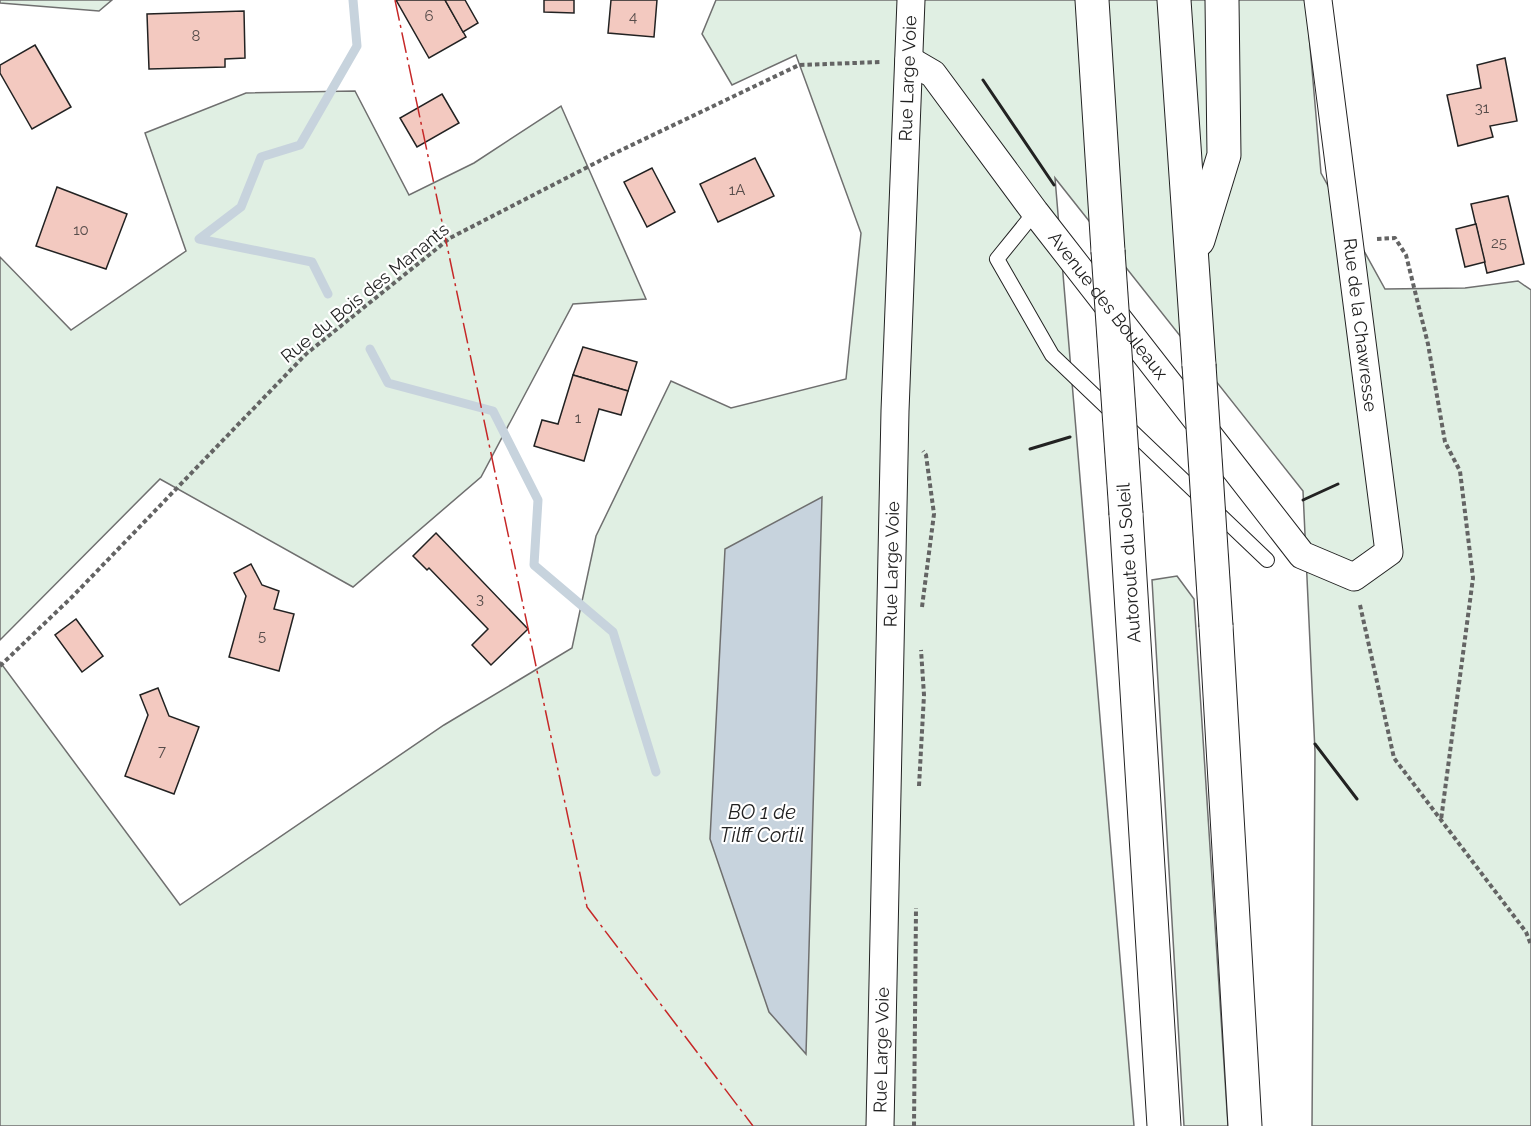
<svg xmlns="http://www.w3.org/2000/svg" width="1531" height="1126" font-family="Raleway,sans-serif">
  <rect width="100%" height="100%" fill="#fff"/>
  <g fill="#e0efe3" stroke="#6f6f6f" stroke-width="1.5">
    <path d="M0,0H112L99,11L0,3Z"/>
    <path d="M716,0H1306L1321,173L1385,289L1465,288L1518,281L1531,290V1126H1312L1315,752L1303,491L1055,178L1134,1126H0V662L180,905L444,725L572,648L596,536L671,381L731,408L846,379L861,233L796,55L732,85L702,34Z"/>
    <path d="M355,91L409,195L474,163L561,106L646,299L573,304L481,477L353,587L160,479L0,640V257L71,330L186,251L145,133L246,93Z"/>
    <path d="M1177,576L1194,599L1228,1126H1184L1152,580Z"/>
  </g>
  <path fill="#c7d3dd" stroke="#6f6f6f" stroke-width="1.5" d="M822,497L806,1054L769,1012L710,839L725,549Z"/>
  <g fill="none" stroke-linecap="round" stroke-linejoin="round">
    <g stroke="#c7d3dd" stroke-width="9">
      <path d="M328,294L312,262L199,239L241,207L261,157L300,145L357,46L353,0"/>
      <path d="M370,349L388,383L493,411L538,500L534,565L613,632L656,772"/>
    </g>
  </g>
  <g fill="#f3c9c0" stroke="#222" stroke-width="1.5">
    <path d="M396,0H445L466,37L429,58Z"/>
    <path d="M445,0H465L478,23L463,32Z"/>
    <path d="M544,0H574V13L544,12Z"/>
    <path d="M611,0H657L654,37L608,33Z"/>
    <path d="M244,11L245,58L225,59V67L149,69L147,14Z"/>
    <path d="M35,45L71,107L32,129L0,73V65Z"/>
    <path d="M1505,58L1517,121L1490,126L1493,137L1458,146L1447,95L1481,88L1477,65Z"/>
    <path d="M442,94L459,123L417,147L400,118Z"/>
    <path d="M755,158L774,196L718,222L700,184Z"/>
    <path d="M652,168L675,212L647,227L624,182Z"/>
    <path d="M57,187L127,214L106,269L36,246Z"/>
    <path d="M1508,196L1524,264L1487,273L1471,204Z"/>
    <path d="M1476,224L1485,262L1465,267L1456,229Z"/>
    <path d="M583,347L637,362L628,391L573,375Z"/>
    <path d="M573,375L628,391L621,415L599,409L584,461L534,446L542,420L558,424Z"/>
    <path d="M436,533L528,629L491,665L472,645L488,629L429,568L427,570L413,556Z"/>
    <path d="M251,564L262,585L279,591L274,609L294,614L279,671L229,657L246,596L234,573Z"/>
    <path d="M76,619L103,656L82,672L55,635Z"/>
    <path d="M158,688L169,716L199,727L174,794L125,776L148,715L140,695Z"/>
  </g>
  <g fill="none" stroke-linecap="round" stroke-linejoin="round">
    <defs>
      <path id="lane" d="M1035,212L997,259L1052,355L1267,560"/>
      <g id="street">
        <path id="s1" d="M909,60L933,74L1035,212L1302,555L1354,577L1389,552L1318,0"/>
        <path id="s2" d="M880,1126L895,411L911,0"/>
      </g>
      <g id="highway">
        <path d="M1092,0L1108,251"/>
        <path d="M1174,0L1199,365"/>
        <path d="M1198,240L1224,155L1222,0"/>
        <path d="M1126,514L1164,1126"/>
        <path d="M1216,626L1245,1126"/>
      </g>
    </defs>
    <use href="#lane" stroke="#222" stroke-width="16"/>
    <use href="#street" stroke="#222" stroke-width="29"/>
    <use href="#highway" stroke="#222" stroke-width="35"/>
    <g stroke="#646464" stroke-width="4" stroke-dasharray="4.5 3" stroke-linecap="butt">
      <path d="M1377,239L1395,238L1406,255L1428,344L1445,442L1460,471L1473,578L1441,820"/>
      <path d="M1360,605L1394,758L1526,932L1531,945"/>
      <path d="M922,607L934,514L926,455L923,451"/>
      <path d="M0,666L73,596L306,354L450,238L611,155L799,65L881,62"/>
      <path d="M919,786L924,695L921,650"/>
      <path d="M914,1126L916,908"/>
    </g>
    <use href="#lane" stroke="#fff" stroke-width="14"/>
    <use href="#street" stroke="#fff" stroke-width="27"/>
    <use href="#highway" stroke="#fff" stroke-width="33"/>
    <defs>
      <g id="highway-bridge">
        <path d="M1108,251L1126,514"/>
        <path d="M1199,365L1216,626"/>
      </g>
    </defs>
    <use href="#highway-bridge" stroke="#222" stroke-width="35" stroke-linecap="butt"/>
    <use href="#highway-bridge" stroke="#fff" stroke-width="33"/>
    <g stroke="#222" stroke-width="3">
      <path d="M983,80L1054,185"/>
      <path d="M1030,449L1070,437"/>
      <path d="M1303,500L1338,484"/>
      <path d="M1315,744L1357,799"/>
    </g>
    <path stroke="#c62828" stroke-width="1.5" stroke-dasharray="21 4.5 3 4.5" stroke-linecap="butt" d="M395,0L587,907L753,1126"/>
  </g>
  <g text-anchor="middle" stroke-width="4.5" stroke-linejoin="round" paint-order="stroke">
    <g font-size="15" fill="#564c4a">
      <text x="429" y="21">6</text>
      <text x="633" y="22">4</text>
      <text x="196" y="41">8</text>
      <text x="1482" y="113">31</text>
      <text x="737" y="195">1A</text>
      <text x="81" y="235">10</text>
      <text x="1499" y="248">25</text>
      <text x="578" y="423">1</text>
      <text x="480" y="604">3</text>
      <text x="262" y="641">5</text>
      <text x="162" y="756">7</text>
    </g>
    <g font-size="18" fill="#222" stroke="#fff">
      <text dy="6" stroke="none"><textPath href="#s2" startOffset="1048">Rue Large Voie</textPath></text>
      <text transform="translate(365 293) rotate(-39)" y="6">Rue du Bois des Manants</text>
      <text dy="6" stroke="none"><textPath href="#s1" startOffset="318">Avenue des Bouleaux</textPath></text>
      <text transform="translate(1360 325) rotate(83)" y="6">Rue de la Chawresse</text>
      <text dy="6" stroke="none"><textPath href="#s2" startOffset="562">Rue Large Voie</textPath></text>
      <text transform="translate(1129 563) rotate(-94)" y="6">Autoroute du Soleil</text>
      <text dy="6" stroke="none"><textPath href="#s2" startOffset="76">Rue Large Voie</textPath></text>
    </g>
    <g font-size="20" font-style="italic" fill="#222" stroke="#fff">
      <text x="762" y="819">BO 1 de<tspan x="762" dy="23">Tilff Cortil</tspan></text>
    </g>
  </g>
</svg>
